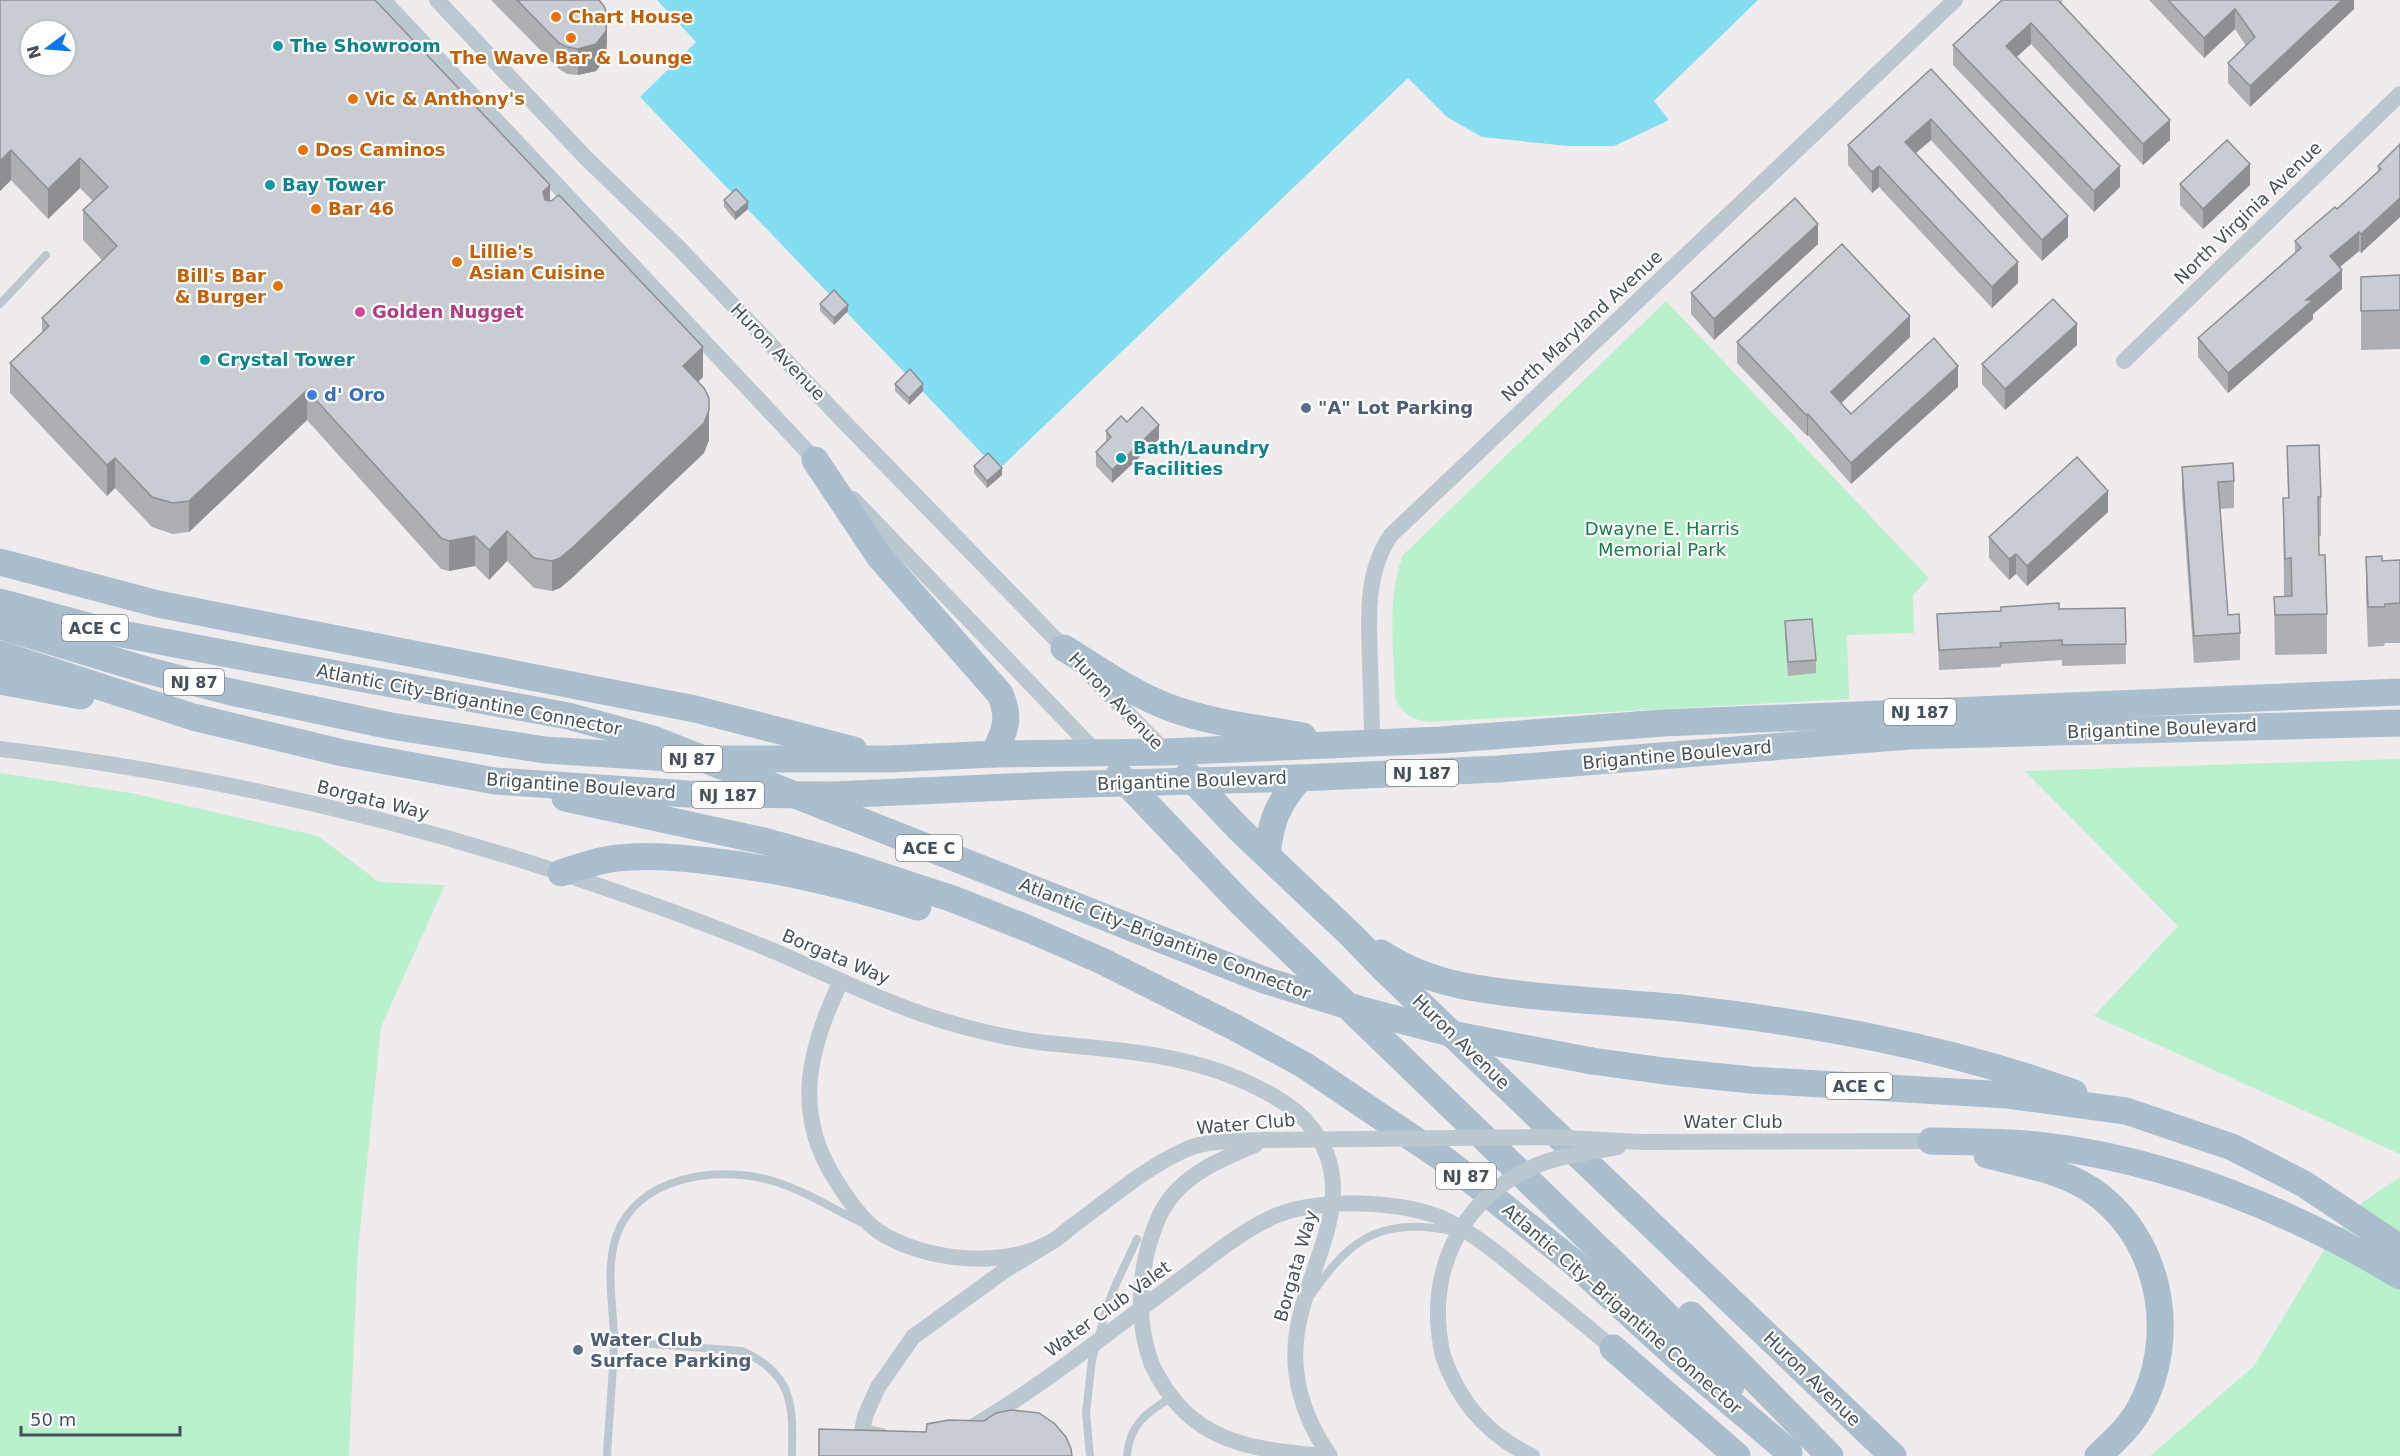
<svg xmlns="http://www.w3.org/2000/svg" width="2400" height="1456" font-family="'DejaVu Sans',sans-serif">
  <rect width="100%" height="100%" fill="#f0eced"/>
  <g fill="#b8f1cb">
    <path d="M1666,301L1929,578L1913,595L1914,633L1847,635L1849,699L1427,722C1410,718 1403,714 1395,698C1394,650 1386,600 1403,555Z"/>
    <path d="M2400,759V1154L2094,1016L2178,926L2025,771Z"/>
    <path d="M0,773L131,793L318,836L379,882L445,885L381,1027L358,1249L349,1456H0Z"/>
    <path d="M2400,1177V1456H2150L2254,1366L2324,1250L2363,1202Z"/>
  </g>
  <path fill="#82def0" d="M657,0H1758L1654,101L1669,120L1614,146H1568L1482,137L1447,117L1408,78L998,470L640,97L696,42Z"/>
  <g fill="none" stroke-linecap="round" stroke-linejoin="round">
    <g stroke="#bcc8d0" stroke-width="8">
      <path d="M0,304L46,255"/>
      <path d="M1312,1294C1353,1234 1384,1217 1457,1232"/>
      <path d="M1107,1307L1116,1284L1137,1239"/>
      <path d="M614,1341L742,1351C794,1374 793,1406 792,1456"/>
      <path d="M1086,1413L1090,1456"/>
      <path d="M607,1456C609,1418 613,1380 614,1342C614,1308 605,1270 616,1237C637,1175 719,1165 773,1181C803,1190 832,1208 860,1222"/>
      <path d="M1127,1456C1129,1426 1146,1412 1171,1398"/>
    </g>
    <g stroke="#bcc8d0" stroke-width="16">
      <path d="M383,0L820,465"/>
      <path d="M437,0L585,157L679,248L846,424L1070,654"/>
      <path d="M2124,361L2400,94"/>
      <path d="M853,499L1097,753"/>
      <path d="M1090,675L1166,752"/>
      <path d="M1372,744C1372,718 1371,692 1370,665C1369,620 1364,574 1391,535L1955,0"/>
      <path d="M0,749C208,774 416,821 614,891C669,910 723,930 776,952C832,976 886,1004 944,1021C977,1031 1012,1039 1046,1043C1115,1050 1184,1053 1248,1083C1269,1093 1290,1104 1306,1121C1365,1187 1311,1256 1298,1326C1289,1373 1303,1418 1330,1456"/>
      <path d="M841,981C809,1048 792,1111 835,1179C846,1197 861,1219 878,1231C924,1262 1008,1270 1056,1239C1062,1235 1068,1229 1074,1225C1109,1199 1146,1167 1187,1149C1212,1139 1241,1141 1268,1140"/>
      <path d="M1642,1142L1931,1141"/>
      <path d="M1149,1244C1153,1232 1157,1219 1163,1209C1182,1175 1221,1159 1255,1145"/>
      <path d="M1443,1356C1459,1402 1487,1435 1532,1456"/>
      <path d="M1152,1365C1189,1442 1247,1449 1323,1456"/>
      <path d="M962,1433C1037,1390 1105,1335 1174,1284C1206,1261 1238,1232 1275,1216C1317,1197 1407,1200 1448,1221C1476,1235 1501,1256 1525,1276C1555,1300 1584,1324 1613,1348"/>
      <path d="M882,1436L862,1432L865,1416L878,1387L913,1337L1004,1271L1055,1240"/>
    </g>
    <g stroke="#aabece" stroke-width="27">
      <path d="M815,460L879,556L1000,694C1011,719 1005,730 994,754"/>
      <path d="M0,562L158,604L695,709L854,750"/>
      <path d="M0,602L106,631L260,660"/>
      <path d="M0,626L146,670L231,692L391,726L545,750L685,759H890L994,754L1166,752L1441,740L1663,723L2400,692"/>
      <path d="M1064,648C1097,668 1131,693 1168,707C1210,723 1258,728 1303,736"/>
      <path d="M0,654L193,717L343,753L495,781L688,794L833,795L1053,785L1300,778L1499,769L1909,736L2400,723"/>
      <path d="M0,681L81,696"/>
      <path d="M1119,775L1240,902L1631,1280L1692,1341L1731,1386"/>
      <path d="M1188,775L1239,829L1351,935L1385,970L1893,1456"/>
      <path d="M565,798L764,841L849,865L953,899L1029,929L1102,961L1236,1028L1304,1065L1448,1162L1572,1261L1678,1358L1789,1452"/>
      <path d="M1267,855C1271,820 1277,805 1300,778"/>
      <path d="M561,873C576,868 590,863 605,860C639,854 675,857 709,861C781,869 850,886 918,907"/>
      <path d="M1381,953C1407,970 1434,980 1464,986C1535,999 1609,1001 1681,1008C1814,1023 1948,1047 2074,1093"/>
      <path d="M1592,1061L1664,1071L1751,1080L2007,1095L2126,1111L2232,1147L2304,1184L2400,1248"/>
      <path d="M1931,1141C1969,1142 2008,1141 2045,1146C2170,1161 2294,1212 2400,1276"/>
      <path d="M1987,1155C2027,1165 2069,1171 2101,1197C2163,1247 2177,1340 2140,1408C2130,1427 2113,1442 2098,1456"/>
      <path d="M1691,1315L1830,1456"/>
      <path d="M1613,1348L1737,1456"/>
    </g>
    <path stroke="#bcc8d0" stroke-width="8" d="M1086,1413L1092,1360L1107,1307"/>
    <g stroke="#bcc8d0" stroke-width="16">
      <path d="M1268,1140L1545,1137L1642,1142"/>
      <path d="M1149,1244C1138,1285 1137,1325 1152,1365"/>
      <path d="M1443,1356C1425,1277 1457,1201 1533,1167C1559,1155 1590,1153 1618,1147"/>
    </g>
    <path stroke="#aabece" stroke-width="27" d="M260,660L568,716L653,739L1264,980L1358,1009L1461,1036L1592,1061"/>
  </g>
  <g fill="#adafb5">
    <path d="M0,0L550,201L703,377L698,382L709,440L704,453L572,578L560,588L552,591L534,588L507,561L489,580L475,566L449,571L441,569L307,420L189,532L173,534L152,527L115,488L107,496L10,393V363L42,333V318L102,260L83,240V210L93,201L80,188L48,219L11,180L0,191Z"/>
    <path d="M491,0H599L607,40L606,58L596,71L578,75L567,74L559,69Z"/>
    <path d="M2062,0V5L2170,140L2143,165L2031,44L2017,57L2120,187L2094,212L1953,65V45Z"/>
    <path d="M2149,0H2354V9L2250,107L2228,83V63L2246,46L2235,29L2204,58Z"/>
    <path d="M1931,69L2068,237L2042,261L1931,140L1916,153L2018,283L1992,308L1879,187L1872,193L1848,165V145Z"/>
    <path d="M2400,144V217L2361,253L2359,251L2340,267L2342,289L2313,314V319L2228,393L2198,357V338L2295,253V241L2337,209L2378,172V166Z"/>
    <path d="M2180,184L2250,185L2203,229L2180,205Z"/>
    <path d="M724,200L748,209L735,220L724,207Z"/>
    <path d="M1818,244L1714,340L1691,314V293Z"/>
    <path d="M2400,275V349L2361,350V277Z"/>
    <path d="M820,304L848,311L834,325L820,311Z"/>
    <path d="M1910,337L1841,403L1851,414L1958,387L1851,484L1808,435L1807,436L1737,363V342Z"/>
    <path d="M2077,345L2005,410L1982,384V364Z"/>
    <path d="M895,384L923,391L909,405L895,391Z"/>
    <path d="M1106,431L1159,439L1112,483L1096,466V452L1106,442Z"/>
    <path d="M2287,446L2321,497V536H2318L2319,555L2327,614V654L2275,655L2274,597L2284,596L2283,498H2288Z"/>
    <path d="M974,466L1002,475L987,488L974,473Z"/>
    <path d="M2182,467L2234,481V508L2220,509L2228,615L2240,633V660L2194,663L2182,494Z"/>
    <path d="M2108,512L2027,586L2016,574L2009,580L1989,558V537Z"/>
    <path d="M2366,557L2382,561L2400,560V643H2385L2384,646L2368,647L2366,596Z"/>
    <path d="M2125,608L2126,664L2062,666V660L2001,664V667L1939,670L1937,614L2059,609Z"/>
    <path d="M1785,621L1816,660V673L1788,676L1785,635Z"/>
  </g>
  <g fill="#8d8f93">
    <path d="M2342,0H2354V9L2250,107V86Z"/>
    <path d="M2235,9V29L2204,58V38Z"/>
    <path d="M607,14V40L606,58L596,71L578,75V49Z"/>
    <path d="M2031,23V44L2006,66V46Z"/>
    <path d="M1931,119V140L1905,162V142Z"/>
    <path d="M2170,120V140L2143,165V144Z"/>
    <path d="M11,150V180L0,191V161Z"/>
    <path d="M80,158V188L48,219V189Z"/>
    <path d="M2250,164V185L2203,229V209Z"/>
    <path d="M1879,166V187L1872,193V172Z"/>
    <path d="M2120,166V187L2094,212V191Z"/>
    <path d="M550,185V215L543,223V192Z"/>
    <path d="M2400,191V217L2361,253V234Z"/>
    <path d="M748,202V209L735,220V213Z"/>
    <path d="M2068,216V237L2042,261V240Z"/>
    <path d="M1818,224V244L1714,340V319Z"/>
    <path d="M2359,232V251L2330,275V256Z"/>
    <path d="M2018,262V283L1992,308V287Z"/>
    <path d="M2342,270V289L2313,314V319L2228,393V373L2306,300Z"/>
    <path d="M848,305V311L834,325V318Z"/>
    <path d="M1910,316V337L1831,413V392Z"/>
    <path d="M2077,324V345L2005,410V389Z"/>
    <path d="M703,347V377L683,396V366Z"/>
    <path d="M1958,366V387L1851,484V463Z"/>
    <path d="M923,384V391L909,405V398Z"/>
    <path d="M307,390V420L189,532V501Z"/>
    <path d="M709,410V440L704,453L572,578L560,588L552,591V561Z"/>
    <path d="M1808,414V435L1807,436V416Z"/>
    <path d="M1159,425V439L1112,483V470Z"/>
    <path d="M115,458V488L107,496V465Z"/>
    <path d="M1002,468V475L987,488V481Z"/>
    <path d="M2108,491V512L2027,586V566Z"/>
    <path d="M507,531V561L489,580V550Z"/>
    <path d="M475,536V566L449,571V541Z"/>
    <path d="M2016,554V574L2009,580V559Z"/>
  </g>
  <g fill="#c9ccd2" stroke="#8d8f93" stroke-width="1.5" fill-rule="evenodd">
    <path d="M0,0H375L550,185L543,192L545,200L551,201L559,195L703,347L683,366L704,388L709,398V410L704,423L572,548L560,558L552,561L534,558L507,531L489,550L475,536L449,541L441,538L307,390L189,501L173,503L152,497L115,458L107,465L10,363L49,326L42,318L117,246L83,210L108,187L80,158L48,189L11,150L0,161ZM30,30H66V66H30Z"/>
    <path d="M517,0H599L604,6L607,14L606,31L596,44L578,49L567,47L559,43Z"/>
    <path d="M2002,0H2058L2170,120L2143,144L2031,23L2006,46L2120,166L2094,191L1953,45Z"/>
    <path d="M2168,0H2342L2250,86L2228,63L2255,37L2235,9L2204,38Z"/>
    <path d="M1931,69L2068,216L2042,240L1931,119L1905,142L2018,262L1992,287L1879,166L1872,172L1848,145Z"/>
    <path d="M2227,140L2250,164L2203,209L2180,184Z"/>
    <path d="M2400,144V198L2361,234L2359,232L2330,256L2342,270L2306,300H2313L2228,373L2198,338L2301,248L2295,241L2335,207L2337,209L2381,169L2378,166Z"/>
    <path d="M736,189L748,202L735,213L724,200Z"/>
    <path d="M1795,198L1818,224L1714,319L1691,293Z"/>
    <path d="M1842,244L1910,316L1831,392L1851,414L1934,338L1958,366L1851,463L1808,414L1807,416L1737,342Z"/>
    <path d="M2400,275V310L2361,311V277Z"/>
    <path d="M834,290L848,305L834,318L820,304Z"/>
    <path d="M2053,299L2077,324L2005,389L1982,364Z"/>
    <path d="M910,369L923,384L909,398L895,384Z"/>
    <path d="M1142,407L1159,425L1112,470L1096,452L1111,437L1106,431L1121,416L1127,422Z"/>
    <path d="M2319,445L2321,497H2318L2319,555H2325L2327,614L2275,615L2274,597L2292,596L2291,558L2285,559L2283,498H2289L2287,446Z"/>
    <path d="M988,453L1002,468L987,481L974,466Z"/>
    <path d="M2077,457L2108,491L2027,566L2016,554L2009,559L1989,537Z"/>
    <path d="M2233,463L2234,481L2218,482L2228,615L2239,614L2240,633L2194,636L2182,467Z"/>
    <path d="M2382,556V561L2400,560V603L2385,604L2384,607H2368L2366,557Z"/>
    <path d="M2059,603V609L2125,608L2126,644L2062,645V640L2000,643L2001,647L1939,650L1937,614L2001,611V607Z"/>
    <path d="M1812,619L1816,660L1788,662L1785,621Z"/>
    <path d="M1011,1410L1039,1413L1055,1424L1066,1437L1071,1449L1072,1456H819V1429L926,1432L927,1424L949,1420L984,1421L996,1413Z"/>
  </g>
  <g fill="#e8710a" stroke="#fff" stroke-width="2">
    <circle cx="556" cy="17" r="6"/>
    <circle cx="571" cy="38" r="6"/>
    <circle cx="353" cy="99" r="6"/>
    <circle cx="303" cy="150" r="6"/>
    <circle cx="316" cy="209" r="6"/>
    <circle cx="457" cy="262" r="6"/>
    <circle cx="278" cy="286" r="6"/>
  </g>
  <g fill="#0f9aa8" stroke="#fff" stroke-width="2">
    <circle cx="278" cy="46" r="6"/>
    <circle cx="270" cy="185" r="6"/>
    <circle cx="205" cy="360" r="6"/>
    <circle cx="1121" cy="458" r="6"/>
  </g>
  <circle fill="#d1479c" stroke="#fff" stroke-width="2" cx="360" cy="312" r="6"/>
  <circle fill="#3f7fe0" stroke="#fff" stroke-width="2" cx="312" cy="395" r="6"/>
  <g fill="#5c6f8a" stroke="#fff" stroke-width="2">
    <circle cx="1306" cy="408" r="6"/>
    <circle cx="578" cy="1350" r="6"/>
  </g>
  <g text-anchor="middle" stroke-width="4.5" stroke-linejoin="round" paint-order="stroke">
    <g fill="#fff" stroke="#7c858c" stroke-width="1.5">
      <rect x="62" y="615" width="66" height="26" rx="4.5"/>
      <rect x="164" y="669" width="60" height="26" rx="4.5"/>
      <rect x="1884" y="699" width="72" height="26" rx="4.5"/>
      <rect x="662" y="746" width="60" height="26" rx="4.5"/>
      <rect x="1386" y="760" width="72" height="26" rx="4.5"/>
      <rect x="692" y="782" width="72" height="26" rx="4.5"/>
      <rect x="896" y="835" width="66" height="26" rx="4.5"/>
      <rect x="1826" y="1073" width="66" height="26" rx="4.5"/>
      <rect x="1436" y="1163" width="60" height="26" rx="4.5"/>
    </g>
    <g font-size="16" font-weight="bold" fill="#44515b">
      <text x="95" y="634">ACE C</text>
      <text x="194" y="688">NJ 87</text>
      <text x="1920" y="718">NJ 187</text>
      <text x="692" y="765">NJ 87</text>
      <text x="1422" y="779">NJ 187</text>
      <text x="728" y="801">NJ 187</text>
      <text x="929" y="854">ACE C</text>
      <text x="1859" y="1092">ACE C</text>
      <text x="1466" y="1182">NJ 87</text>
    </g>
    <g font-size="18" font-weight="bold" fill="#c56008" stroke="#fff" text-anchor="start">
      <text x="568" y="23">Chart House</text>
      <text x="571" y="64" text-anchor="middle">The Wave Bar &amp; Lounge</text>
      <text x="365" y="105">Vic &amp; Anthony's</text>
      <text x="315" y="156">Dos Caminos</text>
      <text x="328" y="215">Bar 46</text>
      <text x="469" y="258">Lillie's<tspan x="469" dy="21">Asian Cuisine</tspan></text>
      <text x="266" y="282" text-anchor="end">Bill's Bar<tspan x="266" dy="21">&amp; Burger</tspan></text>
    </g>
    <g font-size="18" font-weight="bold" fill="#0d838f" stroke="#fff" text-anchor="start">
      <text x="290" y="52">The Showroom</text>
      <text x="282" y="191">Bay Tower</text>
      <text x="217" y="366">Crystal Tower</text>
      <text x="1133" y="454">Bath/Laundry<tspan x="1133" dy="21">Facilities</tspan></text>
    </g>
    <g font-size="18" fill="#44515b" stroke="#fff">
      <text transform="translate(2248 213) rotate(-44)" y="6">North Virginia Avenue</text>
      <text transform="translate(1582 326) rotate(-43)" y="6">North Maryland Avenue</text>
      <text transform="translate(778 352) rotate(46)" y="6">Huron Avenue</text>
      <text transform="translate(469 700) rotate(11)" y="6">Atlantic City–Brigantine Connector</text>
      <text transform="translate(1116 701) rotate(46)" y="6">Huron Avenue</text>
      <text transform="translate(2162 729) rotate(-2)" y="6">Brigantine Boulevard</text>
      <text transform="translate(1677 755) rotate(-5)" y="6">Brigantine Boulevard</text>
      <text transform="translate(1192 781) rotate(-2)" y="6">Brigantine Boulevard</text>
      <text transform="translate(581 786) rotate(4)" y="6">Brigantine Boulevard</text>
      <text transform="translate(373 800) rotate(14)" y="6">Borgata Way</text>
      <text transform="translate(1165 939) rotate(21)" y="6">Atlantic City–Brigantine Connector</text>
      <text transform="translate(836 957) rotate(23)" y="6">Borgata Way</text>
      <text transform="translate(1461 1042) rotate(44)" y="6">Huron Avenue</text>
      <text x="1733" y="1128">Water Club</text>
      <text transform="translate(1246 1124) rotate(-5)" y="6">Water Club</text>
      <text transform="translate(1296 1266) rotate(-74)" y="6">Borgata Way</text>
      <text transform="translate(1108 1309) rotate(-36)" y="6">Water Club Valet</text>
      <text transform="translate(1622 1309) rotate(41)" y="6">Atlantic City–Brigantine Connector</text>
      <text transform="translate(1812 1379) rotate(44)" y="6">Huron Avenue</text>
    </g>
    <g font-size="18" font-weight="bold" fill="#b23c85" stroke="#fff" text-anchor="start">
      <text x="372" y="318">Golden Nugget</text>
    </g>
    <g font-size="18" font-weight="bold" fill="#366cbe" stroke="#fff" text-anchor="start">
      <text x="324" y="401">d' Oro</text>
    </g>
    <g font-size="18" font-weight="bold" fill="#4e5e75" stroke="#fff" text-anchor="start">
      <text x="1318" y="414">"A" Lot Parking</text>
      <text x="590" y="1346">Water Club<tspan x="590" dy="21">Surface Parking</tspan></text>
    </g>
    <g font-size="18" fill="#128044" stroke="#fff">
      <text x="1662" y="535">Dwayne E. Harris<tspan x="1662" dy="21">Memorial Park</tspan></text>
    </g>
  </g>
  <g transform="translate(48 48) rotate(254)"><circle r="28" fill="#ffffff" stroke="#b4b9bd" stroke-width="1.5"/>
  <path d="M0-4.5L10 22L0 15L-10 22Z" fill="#0f76e7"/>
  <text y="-9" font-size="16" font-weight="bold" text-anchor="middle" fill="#44515b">N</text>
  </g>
  <path d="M21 1426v9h159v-9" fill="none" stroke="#44515b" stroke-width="3"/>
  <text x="30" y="1426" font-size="18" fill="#44515b" stroke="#ffffff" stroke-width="4.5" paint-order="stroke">50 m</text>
</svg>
